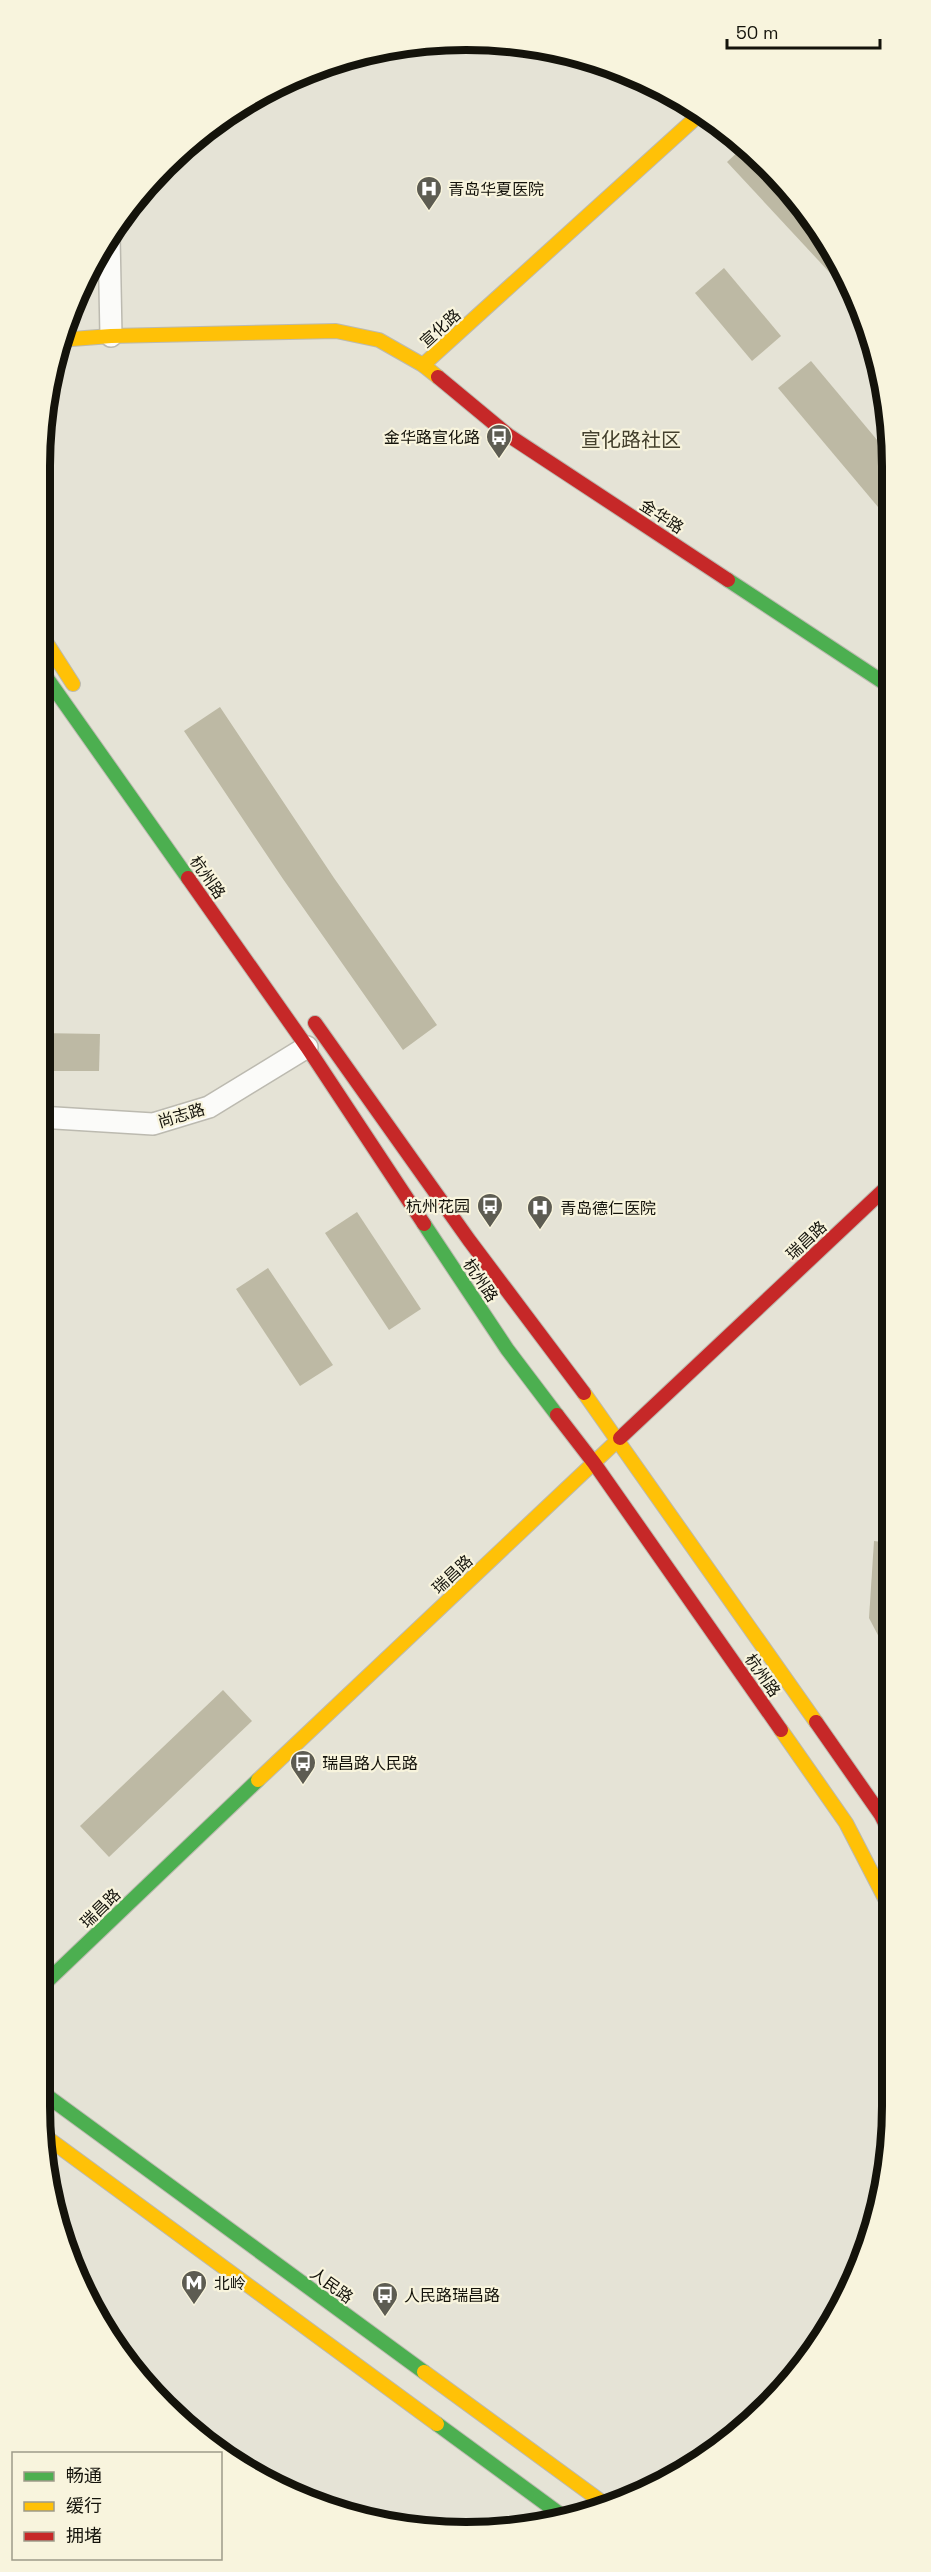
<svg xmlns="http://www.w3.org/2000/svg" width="931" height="2572" font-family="'Space Grotesk','Noto Sans SC',sans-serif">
  <rect width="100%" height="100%" fill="#e5e3d6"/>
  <g fill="#bdb9a4">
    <path d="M742,148L786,184L848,277L850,283L844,288L727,162Z"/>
    <path d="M724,268L781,336L752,361L695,293Z"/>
    <path d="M811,361L888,453L889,520L778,388Z"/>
    <path d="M220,707L334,878L437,1025L403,1050L283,879L184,731Z"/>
    <path d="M39,1033L100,1034L99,1071H39Z"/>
    <path d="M357,1212L421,1309L389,1330L325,1233Z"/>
    <path d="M268,1268L333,1365L300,1386L236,1289Z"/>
    <path d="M874,1541L891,1543V1660L869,1618Z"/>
    <path d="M223,1690L252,1721L109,1857L80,1826Z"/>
  </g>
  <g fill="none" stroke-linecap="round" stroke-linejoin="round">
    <defs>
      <g id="street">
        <path d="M109,235L111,336"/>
        <path d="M39,1117L153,1124L209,1107L307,1047"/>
      </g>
      <g id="fast">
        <path d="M728,580L889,686"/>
        <path d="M39,667L188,878"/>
        <path d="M424,1224L507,1349L557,1415"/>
        <path d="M39,1989L258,1780"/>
        <path d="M39,2090L424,2372"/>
        <path d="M437,2424L568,2520"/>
      </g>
      <g id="slow">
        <path d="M59,340L111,336L336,331L379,340L423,365L438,377"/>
        <path d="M423,365L700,114"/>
        <path d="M39,631L73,684"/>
        <path d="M584,1393L816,1722"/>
        <path d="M781,1730L846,1823L892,1912"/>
        <path d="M258,1780L620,1438"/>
        <path d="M42,2134L437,2424"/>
        <path d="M424,2372L606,2505"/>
      </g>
      <g id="jam">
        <path d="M438,377L508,435L728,580"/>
        <path d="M188,878L307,1047L424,1224"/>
        <path d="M315,1023L469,1240L584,1393"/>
        <path d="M557,1415L594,1463L781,1730"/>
        <path d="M620,1438L890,1184"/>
        <path d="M816,1722L881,1815L891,1835"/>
      </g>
    </defs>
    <use href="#street" stroke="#bcbab0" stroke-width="24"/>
    <use href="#fast" stroke="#bcbab0" stroke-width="16"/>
    <use href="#slow" stroke="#bcbab0" stroke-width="16"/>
    <use href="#jam" stroke="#bcbab0" stroke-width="16"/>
    <use href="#street" stroke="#fbfbf9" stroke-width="21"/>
    <use href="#fast" stroke="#4caf50" stroke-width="14"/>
    <use href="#slow" stroke="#ffc107" stroke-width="14"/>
    <use href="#jam" stroke="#c62828" stroke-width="14"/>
  </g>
  <defs>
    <symbol id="hospital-pin" viewBox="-11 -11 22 30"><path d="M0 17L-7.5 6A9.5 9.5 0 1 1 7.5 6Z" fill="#5d5c52" stroke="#f8f4dd"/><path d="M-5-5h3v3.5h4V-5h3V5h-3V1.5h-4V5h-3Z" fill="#fff"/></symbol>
    <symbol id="bus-pin" viewBox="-11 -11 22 30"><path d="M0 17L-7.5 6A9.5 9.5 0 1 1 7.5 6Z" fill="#5d5c52" stroke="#f8f4dd"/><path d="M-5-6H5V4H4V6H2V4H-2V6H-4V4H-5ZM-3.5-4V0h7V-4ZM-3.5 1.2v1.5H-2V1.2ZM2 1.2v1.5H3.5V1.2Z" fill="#fff"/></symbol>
    <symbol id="metro-pin" viewBox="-11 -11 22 30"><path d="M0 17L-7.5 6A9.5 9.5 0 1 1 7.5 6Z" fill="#5d5c52" stroke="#f8f4dd"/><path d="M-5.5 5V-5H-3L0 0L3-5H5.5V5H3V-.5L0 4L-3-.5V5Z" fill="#fff"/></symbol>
  </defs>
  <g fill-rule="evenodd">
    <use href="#hospital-pin" x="414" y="174" width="30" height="40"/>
    <use href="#bus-pin" x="484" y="422" width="30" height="40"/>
    <use href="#bus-pin" x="475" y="1191" width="30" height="40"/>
    <use href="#hospital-pin" x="525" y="1193" width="30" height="40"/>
    <use href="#bus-pin" x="288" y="1748" width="30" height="40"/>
    <use href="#metro-pin" x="179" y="2268" width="30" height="40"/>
    <use href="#bus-pin" x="370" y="2280" width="30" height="40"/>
  </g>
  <g text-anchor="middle" stroke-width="4.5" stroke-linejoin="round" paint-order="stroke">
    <g font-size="16" fill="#14130b" stroke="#f8f4dd" text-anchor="start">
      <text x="448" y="195">青岛华夏医院</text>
      <text x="480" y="443" text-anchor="end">金华路宣化路</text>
      <text x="470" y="1212" text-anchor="end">杭州花园</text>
      <text x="560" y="1214">青岛德仁医院</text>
      <text x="322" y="1769">瑞昌路人民路</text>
      <text x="214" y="2289">北岭</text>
      <text x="404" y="2301">人民路瑞昌路</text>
    </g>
    <g font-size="16" fill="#14130b" stroke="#f8f4dd">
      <text transform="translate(440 328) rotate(-42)" y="6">宣化路</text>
      <text transform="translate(662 516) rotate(33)" y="6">金华路</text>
      <text transform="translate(208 877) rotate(55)" y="6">杭州路</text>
      <text transform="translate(181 1115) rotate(-17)" y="6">尚志路</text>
      <text transform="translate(806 1240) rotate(-43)" y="6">瑞昌路</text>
      <text transform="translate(481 1280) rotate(56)" y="6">杭州路</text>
      <text transform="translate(452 1574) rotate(-43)" y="6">瑞昌路</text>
      <text transform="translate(763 1675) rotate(55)" y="6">杭州路</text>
      <text transform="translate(100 1908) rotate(-44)" y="6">瑞昌路</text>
      <text transform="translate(332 2285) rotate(36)" y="6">人民路</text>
    </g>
    <g font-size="20" fill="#44402d" stroke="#f8f4dd">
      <text x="631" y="447">宣化路社区</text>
    </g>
  </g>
  <path d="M0 0H931V2572H0ZM466 50H466A416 416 0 0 1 882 466V2106A416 416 0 0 1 466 2522H466A416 416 0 0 1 50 2106V466A416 416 0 0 1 466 50Z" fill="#f8f4dd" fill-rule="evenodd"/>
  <path fill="none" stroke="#14130b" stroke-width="8" d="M466 50H466A416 416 0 0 1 882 466V2106A416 416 0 0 1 466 2522H466A416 416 0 0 1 50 2106V466A416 416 0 0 1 466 50Z"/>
  <rect x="12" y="2452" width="210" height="108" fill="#f8f4dd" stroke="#9d9a89" stroke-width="1.5"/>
  <rect x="24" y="2472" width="30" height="9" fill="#4caf50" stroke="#9d9a89" stroke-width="1.5"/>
  <text x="66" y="2482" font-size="18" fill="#14130b">畅通</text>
  <rect x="24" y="2502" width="30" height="9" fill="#ffc107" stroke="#9d9a89" stroke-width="1.5"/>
  <text x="66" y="2512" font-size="18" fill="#14130b">缓行</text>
  <rect x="24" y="2532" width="30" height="9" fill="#c62828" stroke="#9d9a89" stroke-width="1.5"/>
  <text x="66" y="2542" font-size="18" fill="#14130b">拥堵</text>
  <path d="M727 39v9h153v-9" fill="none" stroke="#14130b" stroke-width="3"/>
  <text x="736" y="39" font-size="18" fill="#14130b" stroke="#f8f4dd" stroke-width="4.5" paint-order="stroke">50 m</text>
</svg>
